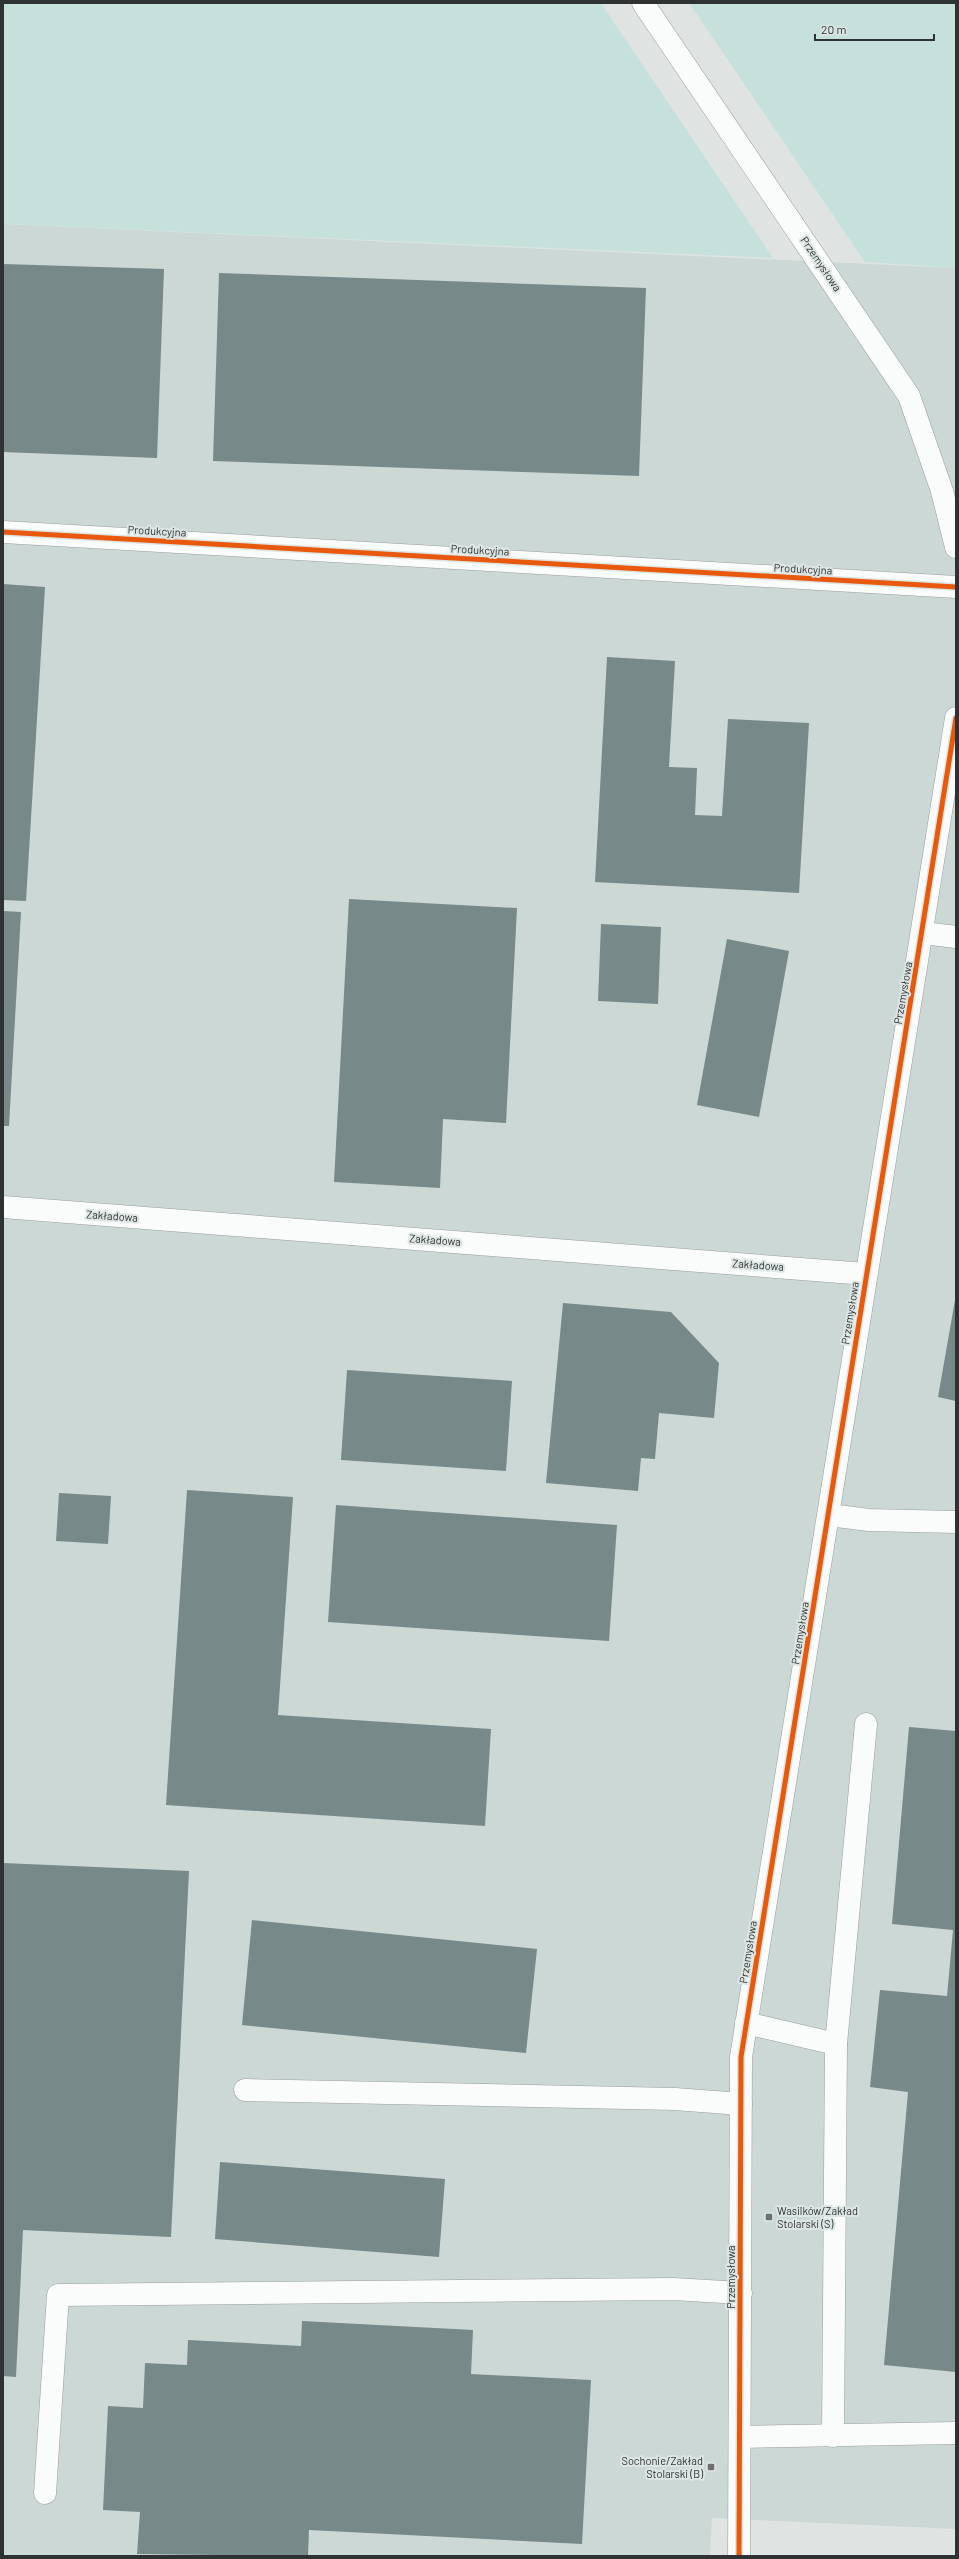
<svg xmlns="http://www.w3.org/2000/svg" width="959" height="2559" font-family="Barlow,sans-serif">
  <rect width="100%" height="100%" fill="#dfe4e3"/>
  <path fill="#ccd8d6" d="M3,224L956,268V2529L712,2518L710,2556H3Z"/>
  <g fill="#c6e1dc">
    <path d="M3,3H601L773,258L3,224Z"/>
    <path d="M689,3H956V268L865,262Z"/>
  </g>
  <g fill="#778988">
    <path d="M3,264L164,269L157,458L3,452Z"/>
    <path d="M219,273L646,288L639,476L213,461Z"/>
    <path d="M3,584L45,587L26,901L3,900Z"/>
    <path d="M607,657L675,661L669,767L697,768L695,815L722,816L728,719L809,723L799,893L595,882Z"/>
    <path d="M349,899L517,908L506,1123L443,1119L440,1188L334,1182Z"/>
    <path d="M3,911L21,912L9,1126H3Z"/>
    <path d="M601,924L661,927L658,1004L598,1001Z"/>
    <path d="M727,939L789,951L759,1117L697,1105Z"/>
    <path d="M955,1300H956V1401L938,1397Z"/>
    <path d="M563,1303L671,1312L719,1363L714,1418L659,1413L655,1459L641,1458L638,1491L546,1483Z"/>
    <path d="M347,1370L512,1381L506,1471L341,1460Z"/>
    <path d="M187,1490L293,1497L278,1715L491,1729L485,1826L166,1805Z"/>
    <path d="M59,1493L111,1496L108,1544L56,1541Z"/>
    <path d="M336,1505L617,1525L609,1641L328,1622Z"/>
    <path d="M909,1727L956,1731V2372L884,2365L908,2092L870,2087L880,1990L947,1996L953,1930L892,1924Z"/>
    <path d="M3,1863L189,1871L171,2237L23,2230L16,2377L3,2376Z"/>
    <path d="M252,1920L537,1949L526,2053L242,2025Z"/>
    <path d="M220,2162L445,2179L439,2257L215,2239Z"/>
    <path d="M302,2321L473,2330L471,2374L591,2380L582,2544L309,2530L308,2556L137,2554L140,2512L103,2510L108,2406L143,2408L145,2363L187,2365L188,2340L301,2346Z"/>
  </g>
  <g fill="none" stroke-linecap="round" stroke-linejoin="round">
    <defs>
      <g id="minor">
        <path d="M643,3L909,396L942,491L956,547"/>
        <path d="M3,532L956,587"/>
        <path d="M923,933L956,937"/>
        <path d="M3,1207L866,1274"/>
        <path d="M829,1515L869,1520L956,1522"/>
        <path d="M746,2023L836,2044"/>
        <path d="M245,2090L675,2099L741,2104"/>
        <path d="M833,2436L836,2044L866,1724"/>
        <path d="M741,2437L956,2433"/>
        <path d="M45,2493L58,2295L673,2289L741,2293"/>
        <path d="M739,2556L741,2057L956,718"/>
      </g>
    </defs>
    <use href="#minor" stroke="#9a9d9d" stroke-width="23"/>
    <use href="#minor" stroke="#fafbfb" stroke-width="22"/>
    <defs>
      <g id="cycleway">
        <path d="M3,532L956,587"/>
        <path d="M739,2556L741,2057L956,718"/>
      </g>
    </defs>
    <use href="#cycleway" stroke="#dde6e4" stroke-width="8"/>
    <use href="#cycleway" stroke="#e8590c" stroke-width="5"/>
  </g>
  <g fill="#6d7070" stroke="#dde6e4" stroke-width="1.5">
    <rect x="765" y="2213" width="8" height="8" rx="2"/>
    <rect x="707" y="2463" width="8" height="8" rx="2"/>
  </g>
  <g text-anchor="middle" stroke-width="4" stroke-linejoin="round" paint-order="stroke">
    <g font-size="11" fill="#2f3232" stroke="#dde6e4">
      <text transform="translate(821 264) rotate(56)" y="4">Przemysłowa</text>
      <text transform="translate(157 531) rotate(3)" y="4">Produkcyjna</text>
      <text transform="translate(480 550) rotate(3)" y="4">Produkcyjna</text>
      <text transform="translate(803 569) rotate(3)" y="4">Produkcyjna</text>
      <text transform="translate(903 993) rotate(-80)" y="4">Przemysłowa</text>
      <text transform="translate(112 1216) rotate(4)" y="4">Zakładowa</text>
      <text transform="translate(435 1240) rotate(4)" y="4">Zakładowa</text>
      <text transform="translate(758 1265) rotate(4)" y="4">Zakładowa</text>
      <text transform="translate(850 1313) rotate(-81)" y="4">Przemysłowa</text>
      <text transform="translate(800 1633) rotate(-81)" y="4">Przemysłowa</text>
      <text transform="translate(748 1952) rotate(-81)" y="4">Przemysłowa</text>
      <text transform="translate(731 2277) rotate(-90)" y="4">Przemysłowa</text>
    </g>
    <g font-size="11" fill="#2f3232" stroke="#dde6e4" text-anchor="start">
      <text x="777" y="2215">Wasilków/Zakład<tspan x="777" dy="13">Stolarski (S)</tspan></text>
      <text x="703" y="2465" text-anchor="end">Sochonie/Zakład<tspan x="703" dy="13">Stolarski (B)</tspan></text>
    </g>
  </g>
  <rect width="959" height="2559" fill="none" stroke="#2f3232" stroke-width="8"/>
  <path d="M815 34v6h119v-6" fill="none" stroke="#2f3232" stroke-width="2"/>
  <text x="821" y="34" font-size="12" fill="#2f3232" stroke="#dde6e4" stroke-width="3" paint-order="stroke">20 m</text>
</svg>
